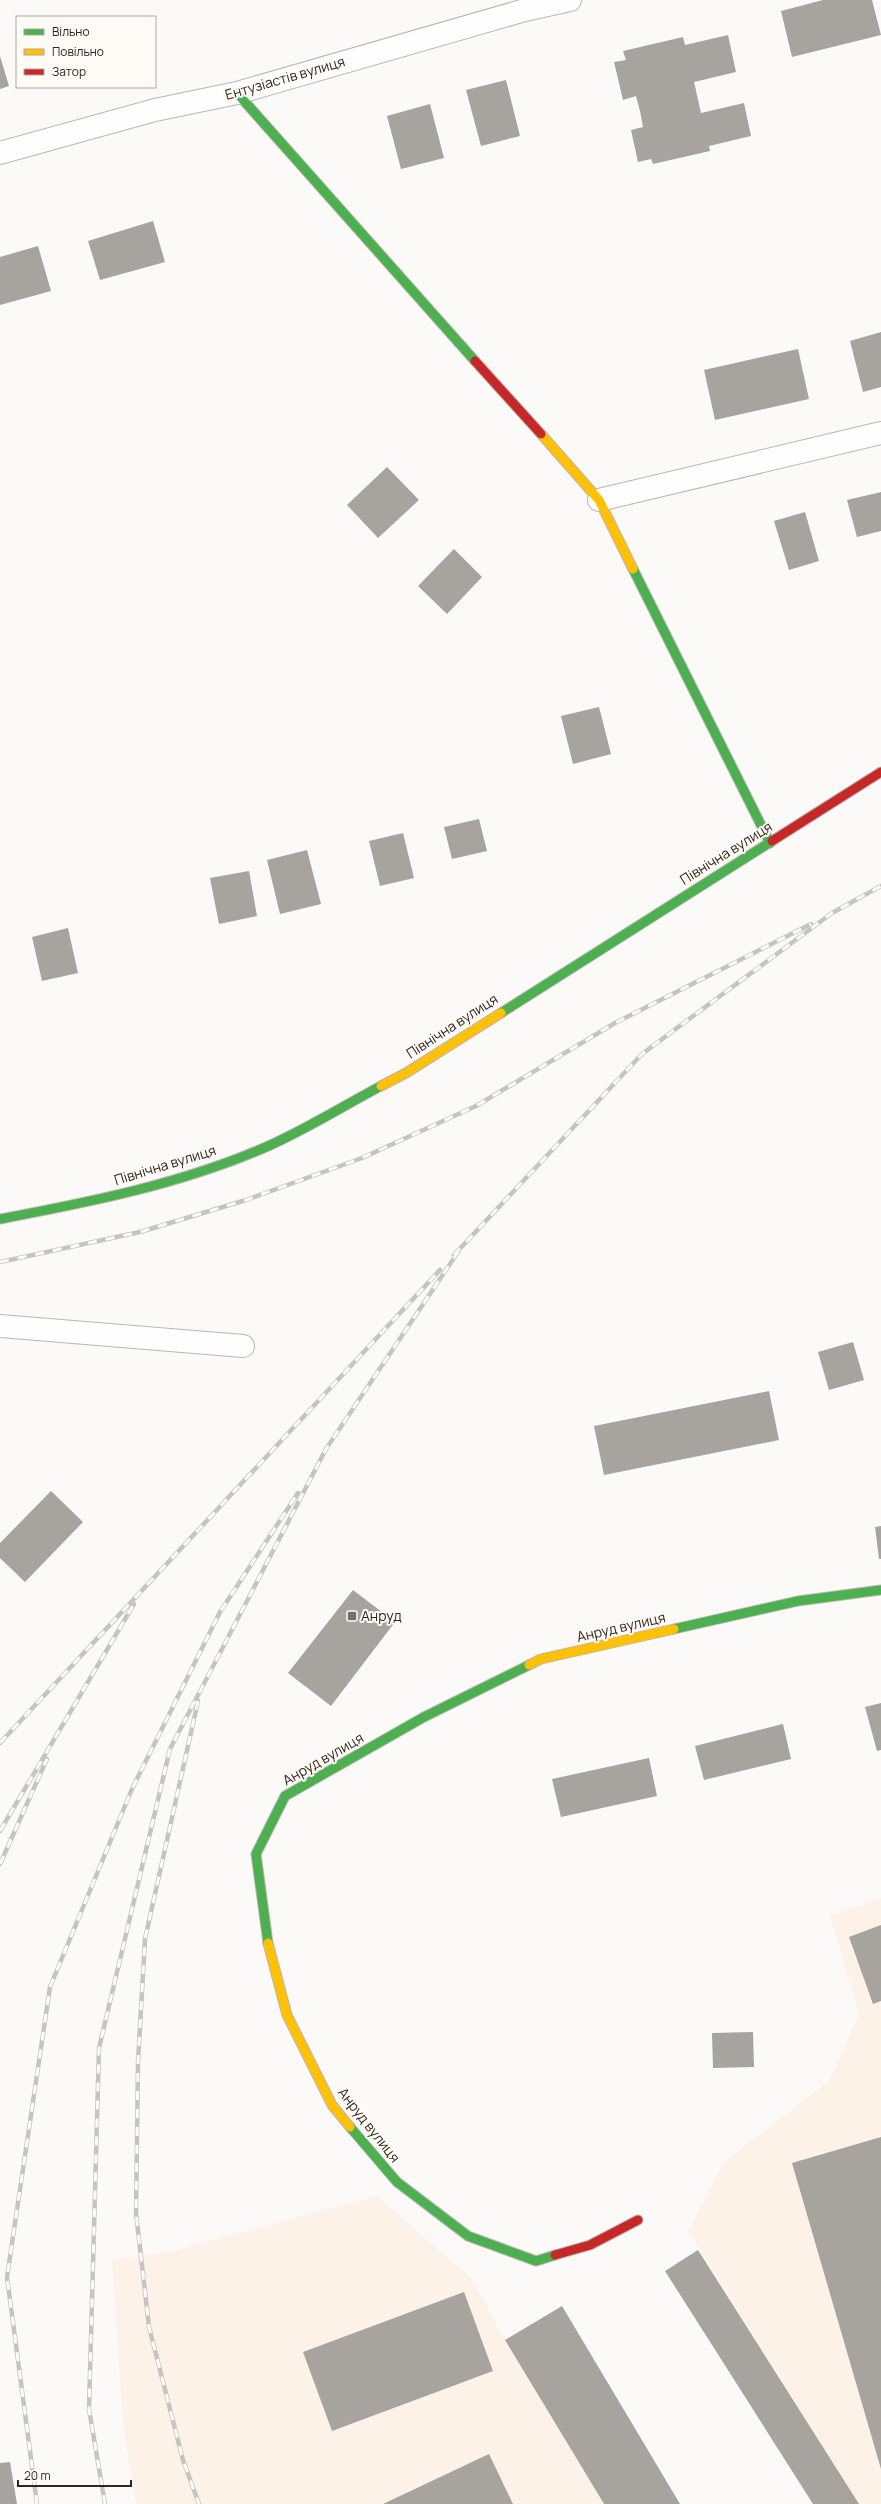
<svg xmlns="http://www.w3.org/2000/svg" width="881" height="2504" font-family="Manrope,sans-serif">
  <rect width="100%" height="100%" fill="#fcfaf8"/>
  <g fill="#fcf2e8">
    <path d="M881,1898V2504H858L688,2231L724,2162L829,2081L859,2015L830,1915Z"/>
    <path d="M377,2196L472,2279L505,2340L603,2504H136L123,2426L112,2260L169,2252Z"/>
  </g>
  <g fill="#a7a39e">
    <path d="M823,0H872L881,35L792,57L781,11Z"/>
    <path d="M728,35L736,72L694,82L701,113L744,103L751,136L709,146L710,151L653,164L651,159L638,162L631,130L643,127L640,111L636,96L623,100L614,62L626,60L623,51L683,37L685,45Z"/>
    <path d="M0,56L9,86L0,89Z"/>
    <path d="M506,80L520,136L481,146L466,90Z"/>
    <path d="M430,104L444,158L401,169L387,116Z"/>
    <path d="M153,221L165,262L100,280L88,241Z"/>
    <path d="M38,246L51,291L0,305V257Z"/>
    <path d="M881,332V387L863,392L850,341Z"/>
    <path d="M798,349L809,399L715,420L704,370Z"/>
    <path d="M387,467L419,500L378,538L347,505Z"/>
    <path d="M881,492V531L857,537L847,500Z"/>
    <path d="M805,512L819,561L789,570L774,521Z"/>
    <path d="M454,549L482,577L447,614L418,586Z"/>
    <path d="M599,707L611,754L573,764L561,716Z"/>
    <path d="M479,819L487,851L452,859L444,827Z"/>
    <path d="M403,833L414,878L380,886L369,841Z"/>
    <path d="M307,850L321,904L280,914L267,860Z"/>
    <path d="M249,871L257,916L219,924L210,878Z"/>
    <path d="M68,928L78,973L42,981L32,937Z"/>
    <path d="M853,1342L864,1380L829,1390L818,1352Z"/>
    <path d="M769,1391L779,1440L604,1475L594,1426Z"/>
    <path d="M51,1491L83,1522L25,1582L0,1558V1543Z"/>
    <path d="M881,1526V1559H879L875,1527Z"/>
    <path d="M353,1590L395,1622L331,1706L288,1673Z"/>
    <path d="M881,1703V1750L877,1751L865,1707Z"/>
    <path d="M783,1724L791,1759L704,1780L695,1746Z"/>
    <path d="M649,1758L657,1796L561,1817L552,1779Z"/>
    <path d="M881,1925V2001L873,2004L849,1937Z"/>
    <path d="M753,2032L754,2067L713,2068L712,2033Z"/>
    <path d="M881,2137V2469L792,2163Z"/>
    <path d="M698,2250L859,2504H813L665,2271Z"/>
    <path d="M464,2292L493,2371L332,2431L303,2352Z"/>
    <path d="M562,2306L680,2504H604L505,2340Z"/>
    <path d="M489,2454L513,2504H383Z"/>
    <path d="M10,2462L17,2504H0V2463Z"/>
  </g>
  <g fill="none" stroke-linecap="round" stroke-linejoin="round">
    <defs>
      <g id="street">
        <path d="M0,153L155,110L237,93L525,10L570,0"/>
        <path d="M599,500L881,433"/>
        <path d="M0,1326L243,1346"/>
      </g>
      <g id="fast">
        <path d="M237,93L475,361"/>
        <path d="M633,569L770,843"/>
        <path d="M501,1013L772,841"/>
        <path d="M0,1219C90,1202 181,1184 266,1147C305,1130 343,1106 381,1086"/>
        <path d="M674,1629L798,1601L881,1590"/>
        <path d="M268,1943L256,1854L285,1796L424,1717L529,1665"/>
        <path d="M350,2127L397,2182L468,2236L536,2261L555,2255"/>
      </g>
      <g id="slow">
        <path d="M541,434L599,500L633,569"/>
        <path d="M381,1086L406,1073L501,1013"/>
        <path d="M529,1665L541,1659L674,1629"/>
        <path d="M268,1943L287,2015L332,2105L350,2127"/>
      </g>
      <g id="jam">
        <path d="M475,361L541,434"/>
        <path d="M772,841L881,772"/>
        <path d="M555,2255L590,2245L638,2220"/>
      </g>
    </defs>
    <use href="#street" stroke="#bbb6b1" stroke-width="24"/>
    <use href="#fast" stroke="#bbb6b1" stroke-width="11"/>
    <use href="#slow" stroke="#bbb6b1" stroke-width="11"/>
    <use href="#jam" stroke="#bbb6b1" stroke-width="11"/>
    <use href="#street" stroke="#fffefe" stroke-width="22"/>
    <use href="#fast" stroke="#4caf50" stroke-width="9"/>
    <use href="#slow" stroke="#ffc107" stroke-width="9"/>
    <use href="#jam" stroke="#c62828" stroke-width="9"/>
    <defs>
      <g id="rail">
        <path d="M454,1255L642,1054L832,913L881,886"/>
        <path d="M0,1262L140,1232L246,1200L362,1158L476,1106L615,1023L811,924"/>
        <path d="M198,1701L145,1939L138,2062L136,2213L149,2327L183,2460L199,2504"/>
        <path d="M0,1743L440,1270"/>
        <path d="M0,1831L134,1604"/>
        <path d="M0,1864L47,1759"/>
        <path d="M37,2504L7,2277L50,1987L132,1789L220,1612L298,1493"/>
        <path d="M105,2504L89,2409L99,2048L170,1749L326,1449L458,1252"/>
      </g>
    </defs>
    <use href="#rail" stroke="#c6c4c3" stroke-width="4.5"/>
    <use href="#rail" stroke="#fefaf6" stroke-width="3" stroke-dasharray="9" stroke-linecap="butt"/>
  </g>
  <rect fill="#76716a" stroke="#fefaf6" stroke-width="1.5" x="347" y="1611" width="10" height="10" rx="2"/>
  <g text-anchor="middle" stroke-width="4" stroke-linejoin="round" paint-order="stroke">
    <g font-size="14" fill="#2e271e" stroke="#fefaf6">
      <text transform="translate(285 78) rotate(-16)" y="5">Ентузіастів вулиця</text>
      <text transform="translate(726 853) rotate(-32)" y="5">Північна вулиця</text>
      <text transform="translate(452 1026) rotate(-33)" y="5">Північна вулиця</text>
      <text transform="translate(165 1165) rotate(-17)" y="5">Північна вулиця</text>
      <text transform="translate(621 1627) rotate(-13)" y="5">Анруд вулиця</text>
      <text transform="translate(323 1759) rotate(-30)" y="5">Анруд вулиця</text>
      <text transform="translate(369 2125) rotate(52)" y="5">Анруд вулиця</text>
    </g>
    <g font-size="14" fill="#2e271e" stroke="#fefaf6" text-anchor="start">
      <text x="361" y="1621">Анруд</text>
    </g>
  </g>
  <rect x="16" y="16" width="140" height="72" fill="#fefaf6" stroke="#aba6a0"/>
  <rect x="24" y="29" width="20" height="6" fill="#4caf50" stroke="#aba6a0"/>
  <text x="52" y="36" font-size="12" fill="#2e271e">Вільно</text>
  <rect x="24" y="49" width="20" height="6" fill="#ffc107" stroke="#aba6a0"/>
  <text x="52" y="56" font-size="12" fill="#2e271e">Повільно</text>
  <rect x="24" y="69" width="20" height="6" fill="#c62828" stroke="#aba6a0"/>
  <text x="52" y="76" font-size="12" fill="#2e271e">Затор</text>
  <path d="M18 2480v6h113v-6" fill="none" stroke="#2e271e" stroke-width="2"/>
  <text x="24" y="2480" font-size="12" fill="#2e271e" stroke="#fefaf6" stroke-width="3" paint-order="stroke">20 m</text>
</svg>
